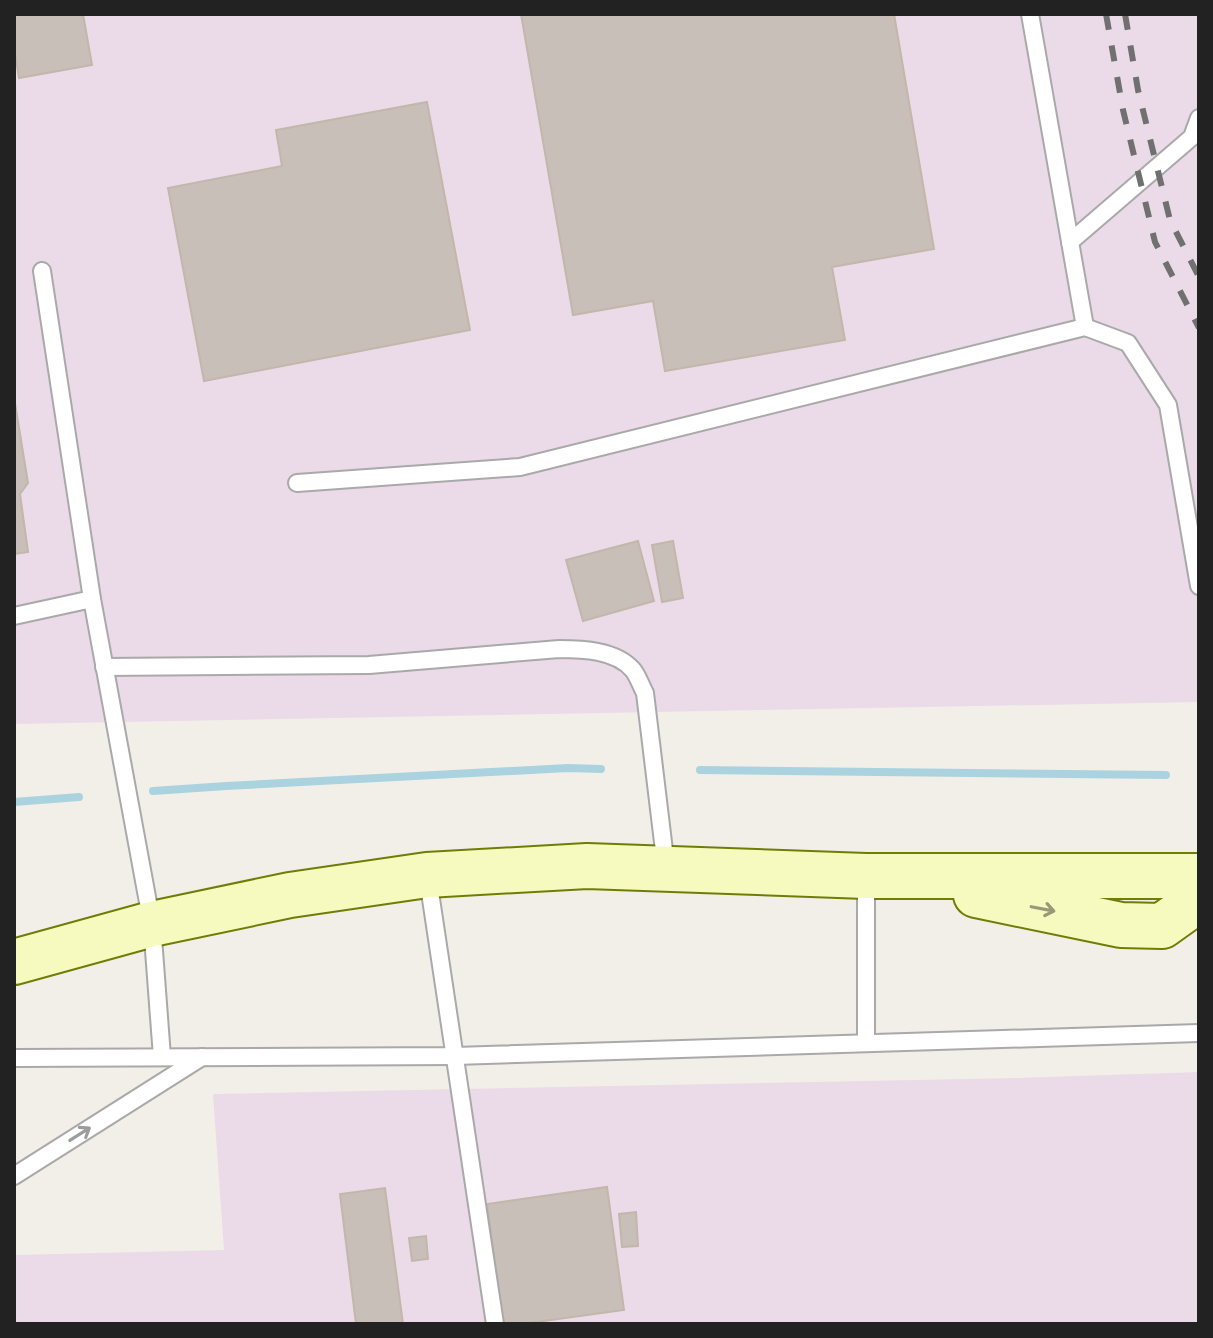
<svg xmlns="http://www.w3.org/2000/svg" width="1213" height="1338" font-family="'Roboto Condensed',sans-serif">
  <rect width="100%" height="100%" fill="#f2efe9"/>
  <g fill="#ebdbe8">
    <path d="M14,14H1199V702L14,724Z"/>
    <path d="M1199,1072V1324H14V1255L224,1250L213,1094L1015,1078Z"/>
  </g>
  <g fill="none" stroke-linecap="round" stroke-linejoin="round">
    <g stroke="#aad3df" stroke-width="8">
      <path d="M700,770L1166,775"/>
      <path d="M153,791L226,786L568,768L601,769"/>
      <path d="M14,802L79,797"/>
    </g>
  </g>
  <g fill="#c7bfb8" stroke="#c4b6ab" stroke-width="2">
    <path d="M14,14H83L92,65L19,78L14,47Z"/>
    <path d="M521,14H894L934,249L832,267L845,340L665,371L653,301L573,315Z"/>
    <path d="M427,102L470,330L204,381L168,188L282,166L276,130Z"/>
    <path d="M14,397L28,483L20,494L28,552L14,554Z"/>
    <path d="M638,541L654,601L583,621L566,560Z"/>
    <path d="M673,541L683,598L662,602L652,545Z"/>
    <path d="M607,1187L624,1310L522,1324H503L487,1204Z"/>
    <path d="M385,1188L403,1324H356L340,1194Z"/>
    <path d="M636,1212L638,1246L622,1247L619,1214Z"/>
    <path d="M426,1236L428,1259L412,1261L409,1238Z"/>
  </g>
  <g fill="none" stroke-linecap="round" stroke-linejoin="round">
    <defs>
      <g id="lane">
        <path d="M1030,14L1085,327"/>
        <path d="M1070,242L1192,137L1199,118"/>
        <path d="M42,271L92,599L152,924L162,1057"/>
        <path d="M297,483L520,467L1085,327L1128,343L1168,405L1199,586"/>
        <path d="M14,616L92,599"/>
        <path d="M104,667L369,665L559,649C582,649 616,650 633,670C638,676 641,686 645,693L666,867"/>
        <path d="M428,879L495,1324"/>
        <path d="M866,1043V878"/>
        <path d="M14,1058L455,1056L1199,1033"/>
        <path d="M14,1176L202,1057"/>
      </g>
      <g id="secondary">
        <path d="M976,895L1121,925L1162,926L1190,906L1199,890"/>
        <path d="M14,962L152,924L290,895L427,875L587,866L866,876H1199"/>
      </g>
    </defs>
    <use href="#lane" stroke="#a9a9a9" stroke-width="20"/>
    <use href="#secondary" stroke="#707d05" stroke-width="48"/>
    <use href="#lane" stroke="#fff" stroke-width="16"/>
    <use href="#secondary" stroke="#f7fabf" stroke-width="44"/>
    <g stroke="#707070" stroke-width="6" stroke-dasharray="16 16" stroke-linecap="butt">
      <path d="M1106,14L1123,110L1155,242L1199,328"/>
      <path d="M1125,14L1138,90L1170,220L1199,277"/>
    </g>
  </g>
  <defs><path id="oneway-shaft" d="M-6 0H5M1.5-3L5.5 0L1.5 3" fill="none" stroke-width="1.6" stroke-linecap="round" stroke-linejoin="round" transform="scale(2)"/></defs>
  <use stroke="#979978" href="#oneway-shaft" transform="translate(1043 909) rotate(11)"/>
  <use stroke="#9c9c9c" href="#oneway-shaft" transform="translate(80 1134) rotate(-32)"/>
  <rect width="1213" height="1338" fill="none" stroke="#222222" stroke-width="32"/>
</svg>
